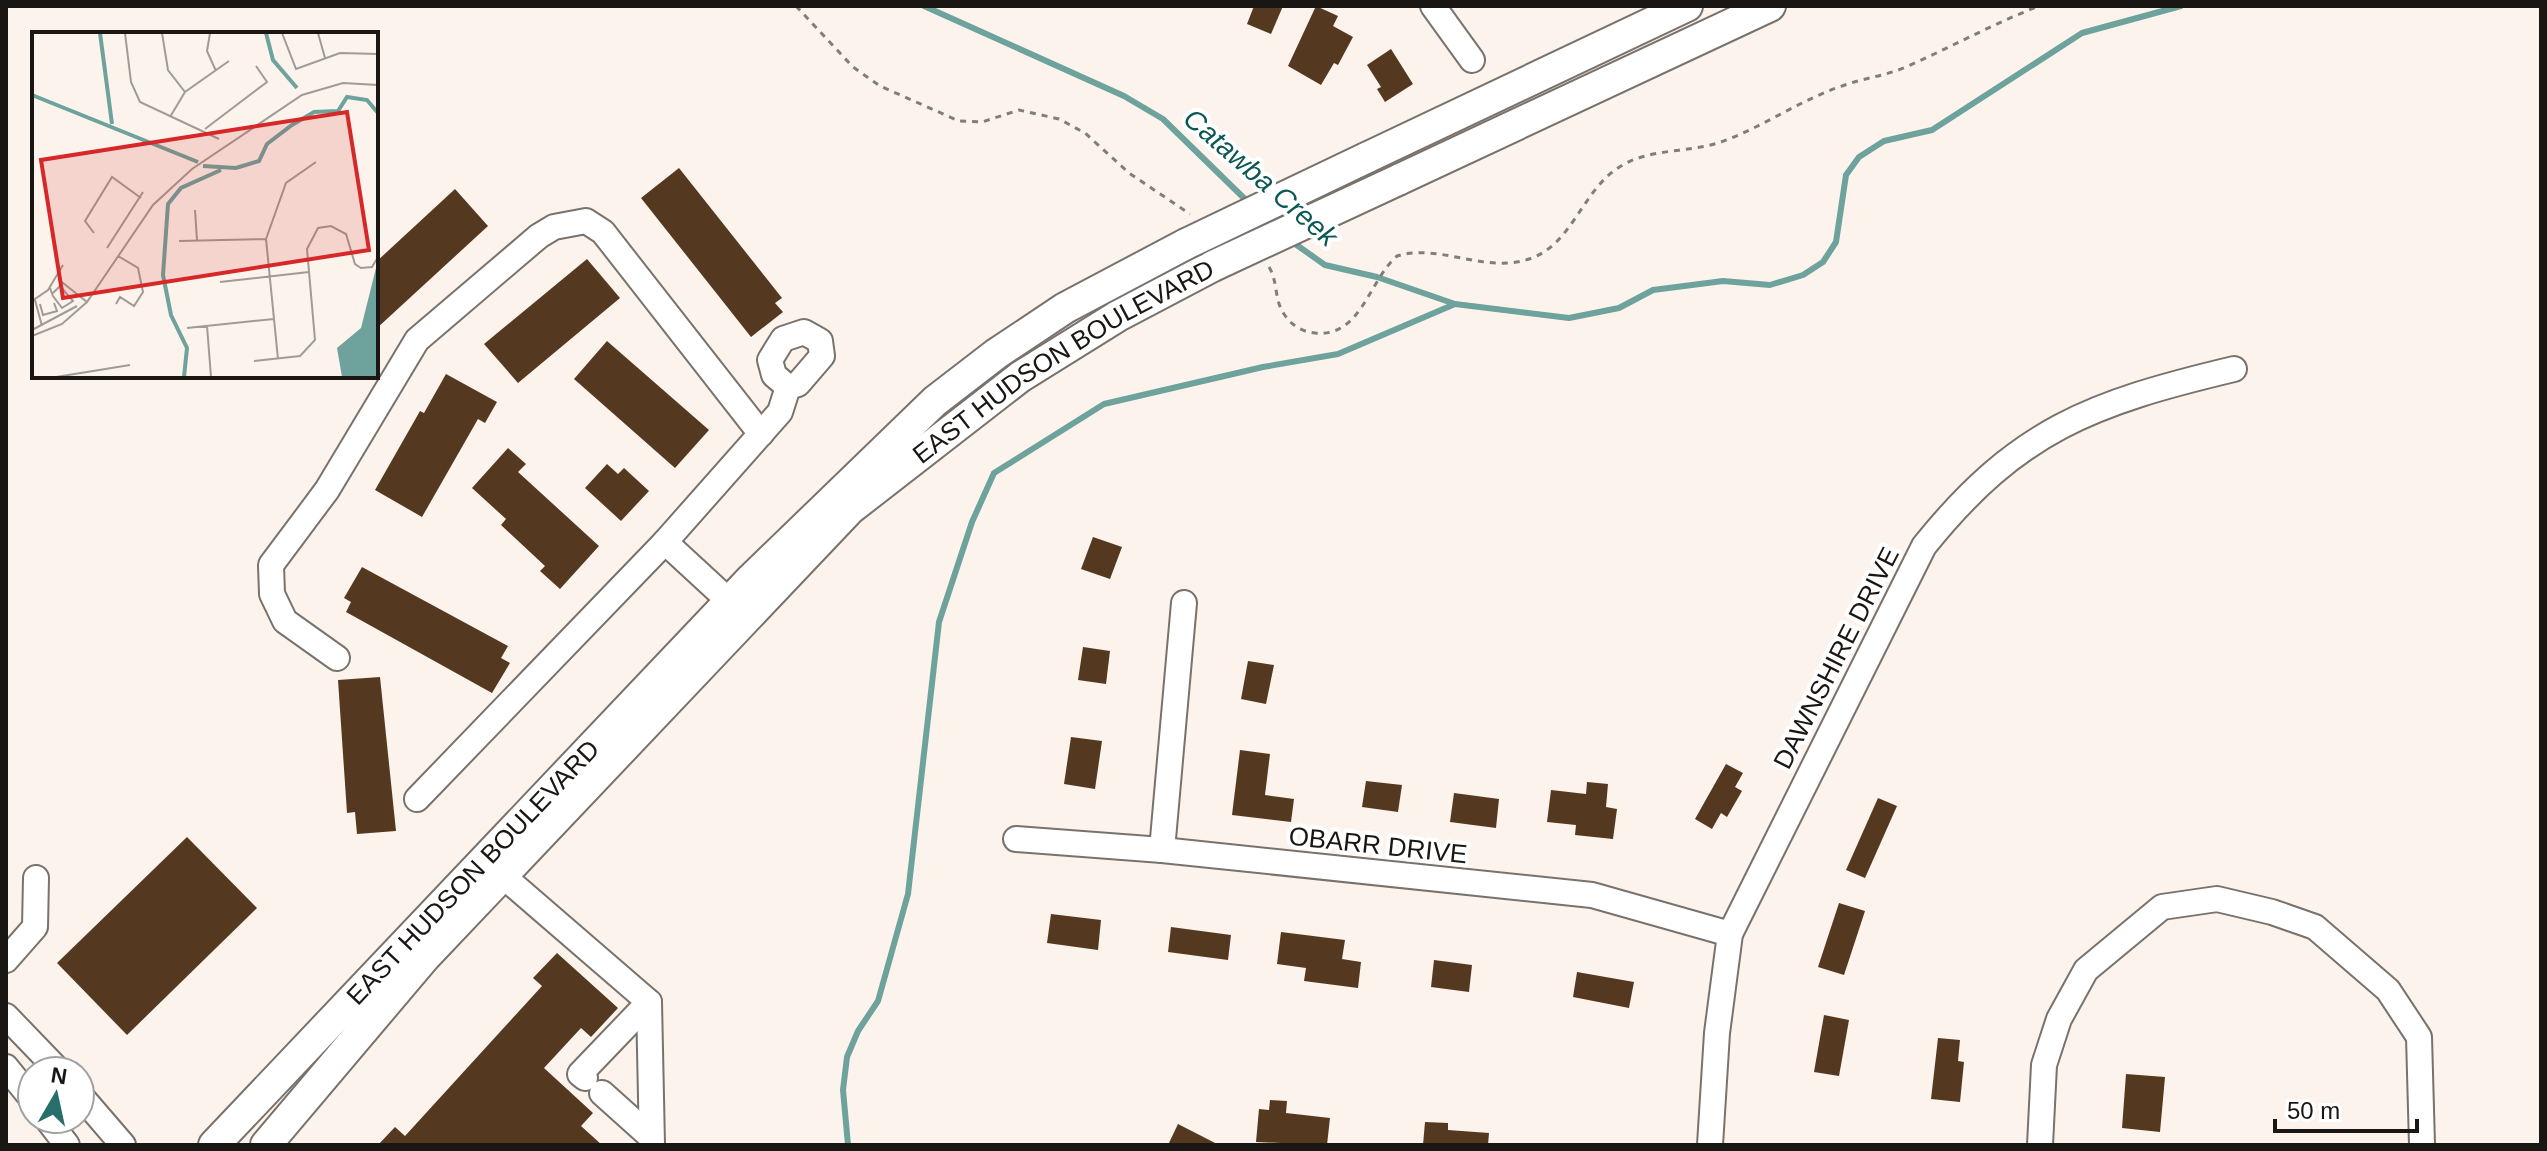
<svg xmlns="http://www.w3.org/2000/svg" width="2547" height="1151" font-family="Arial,sans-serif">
  <rect width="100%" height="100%" fill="#fcf3ec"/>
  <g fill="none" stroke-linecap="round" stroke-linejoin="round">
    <g stroke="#6ea29c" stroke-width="6">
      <path d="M924,6L1124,96L1163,119L1250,204"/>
      <path d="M1291,241L1325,265L1377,277L1455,304L1569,318L1619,308L1653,290L1723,281L1770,285L1803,275L1823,262L1836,242L1846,175L1859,157L1884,141L1932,130L2082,33L2181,6"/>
      <path d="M848,1145L843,1090L847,1057L858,1031L878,1001L908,894L939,622L972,522L994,473L1104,404L1263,367L1338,354L1455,304"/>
    </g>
  </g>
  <g fill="#553820">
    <path d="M1254,6H1283L1271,34L1247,24Z"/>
    <path d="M1316,6L1338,16L1333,26L1353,37L1338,65L1334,63L1321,85L1288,66Z"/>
    <path d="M1391,49L1413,84L1385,102L1377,89L1381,87L1367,65Z"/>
    <path d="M679,168L782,298L775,303L783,312L751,337L641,198Z"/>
    <path d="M455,189L488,226L376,329V262Z"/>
    <path d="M587,259L620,298L518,383L484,344Z"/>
    <path d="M607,341L709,430L675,468L574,379Z"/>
    <path d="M446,374L497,402L485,423L478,419L422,517L375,490L420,411L424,413Z"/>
    <path d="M508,448L526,464L518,472L599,546L560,589L540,571L545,566L501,525L506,519L472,488Z"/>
    <path d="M607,464L618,474L624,468L649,491L621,521L585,488Z"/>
    <path d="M1093,537L1122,547L1110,579L1081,569Z"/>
    <path d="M362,567L508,646L501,658L510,663L492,693L346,612L351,602L344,598Z"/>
    <path d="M1083,647L1110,651L1106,684L1078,680Z"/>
    <path d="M1248,661L1274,665L1266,704L1241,699Z"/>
    <path d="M380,677L396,831L357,834L355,812L347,813L338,680Z"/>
    <path d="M1071,737L1102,741L1095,789L1064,784Z"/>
    <path d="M1240,750L1270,754L1265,795L1294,799L1291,822L1232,815Z"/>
    <path d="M1726,764L1743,773L1735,787L1742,791L1727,817L1721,813L1712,829L1695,819Z"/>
    <path d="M1366,781L1402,785L1398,812L1362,807Z"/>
    <path d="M1587,782L1608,784L1606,807L1617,809L1613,839L1575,835L1576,825L1547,822L1551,790L1586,794Z"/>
    <path d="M1454,793L1499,799L1496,828L1450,822Z"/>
    <path d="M1878,798L1897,806L1865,878L1846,870Z"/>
    <path d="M187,837L257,908L127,1035L57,963Z"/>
    <path d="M1839,903L1865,911L1844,975L1818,967Z"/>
    <path d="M1051,914L1101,920L1098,950L1047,943Z"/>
    <path d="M1171,927L1231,935L1228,960L1168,952Z"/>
    <path d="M1281,932L1345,940L1342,959L1361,962L1358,988L1304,981L1306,968L1277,964Z"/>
    <path d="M557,953L618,1008L591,1037L581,1028L544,1068L593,1113L581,1126L602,1145H378L395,1127L405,1136L542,986L533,978Z"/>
    <path d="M1434,960L1472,965L1469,992L1431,987Z"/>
    <path d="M1577,972L1634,982L1629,1008L1573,997Z"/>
    <path d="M1824,1015L1849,1020L1839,1076L1814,1072Z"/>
    <path d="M1938,1038L1960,1040L1958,1061L1964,1062L1960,1102L1931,1099Z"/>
    <path d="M2126,1074L2165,1077L2160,1132L2122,1128Z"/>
    <path d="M1270,1100L1287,1101L1286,1113L1330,1118L1327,1145L1256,1142L1259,1109L1269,1110Z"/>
    <path d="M1425,1122L1448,1123V1130L1489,1133L1488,1145H1423Z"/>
    <path d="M1178,1124L1219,1145H1168Z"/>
  </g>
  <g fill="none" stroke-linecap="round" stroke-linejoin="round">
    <defs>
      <g id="minor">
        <path d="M1433,6L1472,60"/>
        <path d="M804,332L820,341L822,356L798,384L788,387L774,375L770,360L783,339Z"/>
        <path d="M665,542L742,613"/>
        <path d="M337,658L285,621L272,594L271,565L327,490L417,340L539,236L554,227L586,221L603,232L761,434"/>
        <path d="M417,799L665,542L780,412L788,387"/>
        <path d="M1016,839L1162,850L1592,895L1730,934"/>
        <path d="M1162,850L1184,603"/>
        <path d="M502,875L649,1002L652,1145"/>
        <path d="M6,960L35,927L36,878"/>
        <path d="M6,1016L59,1071"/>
        <path d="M6,1067L32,1099"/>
        <path d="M585,1078L580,1074L649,1002"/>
        <path d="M602,1093L651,1137"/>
        <path d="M80,1095L123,1145"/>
        <path d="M47,1119L67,1145"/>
        <path d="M1710,1145L1717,1033L1730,934L1924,546C2018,429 2092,403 2234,369"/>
        <path d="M2040,1145L2044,1065L2059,1019L2086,970L2162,907L2217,899L2272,912L2315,927L2388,990L2419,1037L2422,1145"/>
      </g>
      <g id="major">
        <path d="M1366,158L1687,6"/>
        <path d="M1398,180L1770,6"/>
        <path id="s1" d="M214,1145L750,580L935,401L996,354L1065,308L1186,244"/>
        <path id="s2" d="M266,1145L424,958L850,509L1020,377L1118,316L1213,266"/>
      </g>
    </defs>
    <use href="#minor" stroke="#79726c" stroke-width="28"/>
    <use href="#major" stroke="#79726c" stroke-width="34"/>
    <g stroke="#837d78" stroke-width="3" stroke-dasharray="6 6" stroke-linecap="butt">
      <path d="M796,6L853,67L880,86L959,121L982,122L1019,110L1059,119L1085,133L1129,173L1190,214"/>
      <path d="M1269,267C1278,281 1274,300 1284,314C1291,325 1302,332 1315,333C1361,338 1369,280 1397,256C1440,243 1485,274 1529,259C1573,245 1582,189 1621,166C1650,148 1689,153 1721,142C1763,127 1800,100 1842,86C1864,78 1885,76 1906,67C1951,47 1993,24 2039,6"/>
    </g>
    <use href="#minor" stroke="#fff" stroke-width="24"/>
    <use href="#major" stroke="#fff" stroke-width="30"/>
    <defs>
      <g id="major-bridge">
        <path d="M1186,244L1366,158"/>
        <path d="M1213,266L1398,180"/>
      </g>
    </defs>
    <use href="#major-bridge" stroke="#79726c" stroke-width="34" stroke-linecap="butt"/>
    <use href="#major-bridge" stroke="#fff" stroke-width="30"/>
  </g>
  <g text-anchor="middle" stroke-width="8" stroke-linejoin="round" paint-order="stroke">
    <g font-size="26" fill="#191613" stroke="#fff">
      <text dy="9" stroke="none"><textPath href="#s2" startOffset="1124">EAST HUDSON BOULEVARD</textPath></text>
      <text transform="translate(1836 658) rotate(-63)" y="9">DAWNSHIRE DRIVE</text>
      <text transform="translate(1378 845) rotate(6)" y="9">OBARR DRIVE</text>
      <text dy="9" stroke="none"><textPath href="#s1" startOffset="376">EAST HUDSON BOULEVARD</textPath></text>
    </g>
    <g font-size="28" font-style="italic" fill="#0b5753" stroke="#fff">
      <text transform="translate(1261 177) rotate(41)" y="10">Catawba Creek</text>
    </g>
  </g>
  <g transform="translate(32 32)">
    <rect width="346" height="346" fill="#fcf3ec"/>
    <path d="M346,228V345H310L305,316L329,296Z" fill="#6ea29c"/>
    <path fill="none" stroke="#6ea29c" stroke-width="4" d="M68,1L80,92M234,1L241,28L265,56M0,63L166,130M171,134L204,136L227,129L235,112L260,93L282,80L306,79L315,65L335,68L346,81M152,345L155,316L139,283L131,243L136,172L149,156L189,138"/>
    <path fill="none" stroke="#a19b95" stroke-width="2" d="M93,1L99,50L108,70L187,107M130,1L136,38L153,60M178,1L175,19L184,39M250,1L264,37L308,21L346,22M286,1L293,26M138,85L153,60L197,29M173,97L235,50L224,34M163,178L165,208M62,201L53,189L80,145L109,166M147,209L234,207M75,216L111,160M26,247L55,270M188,250L277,240M18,256L21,264L30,276L41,269L28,254L21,261M3,268L10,294M0,269L16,258L31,233M8,272L11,283L25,279L22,271M84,272L88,265L102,274L111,260L106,236L86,224M175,294L179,345M155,296L242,287M0,298L45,274M0,304L30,292L55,270L121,173L160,137L270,63L311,51L346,53M246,327L234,207L254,151L284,130M222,329L268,324L283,308L275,217L286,196L299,194L314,202L323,232L329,236L340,235L346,225M24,345L98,333"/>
    <path fill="#d62828" fill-opacity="0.15" stroke="#d62828" stroke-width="4" d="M315,80L337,218L31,266L9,128Z"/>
    <rect width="346" height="346" fill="none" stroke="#191613" stroke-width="4"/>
  </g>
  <rect width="2547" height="1151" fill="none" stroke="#191613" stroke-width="16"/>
  <g transform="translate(56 1095) rotate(9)"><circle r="38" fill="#ffffff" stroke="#a3a2a1" stroke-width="2"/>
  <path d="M0-6L14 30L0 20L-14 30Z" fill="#266f6a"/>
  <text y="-12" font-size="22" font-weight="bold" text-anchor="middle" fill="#191613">N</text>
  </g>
  <path d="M2275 1119v12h142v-12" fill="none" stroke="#191613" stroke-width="4"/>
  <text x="2287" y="1119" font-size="24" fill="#191613" stroke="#ffffff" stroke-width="6" paint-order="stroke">50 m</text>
</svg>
